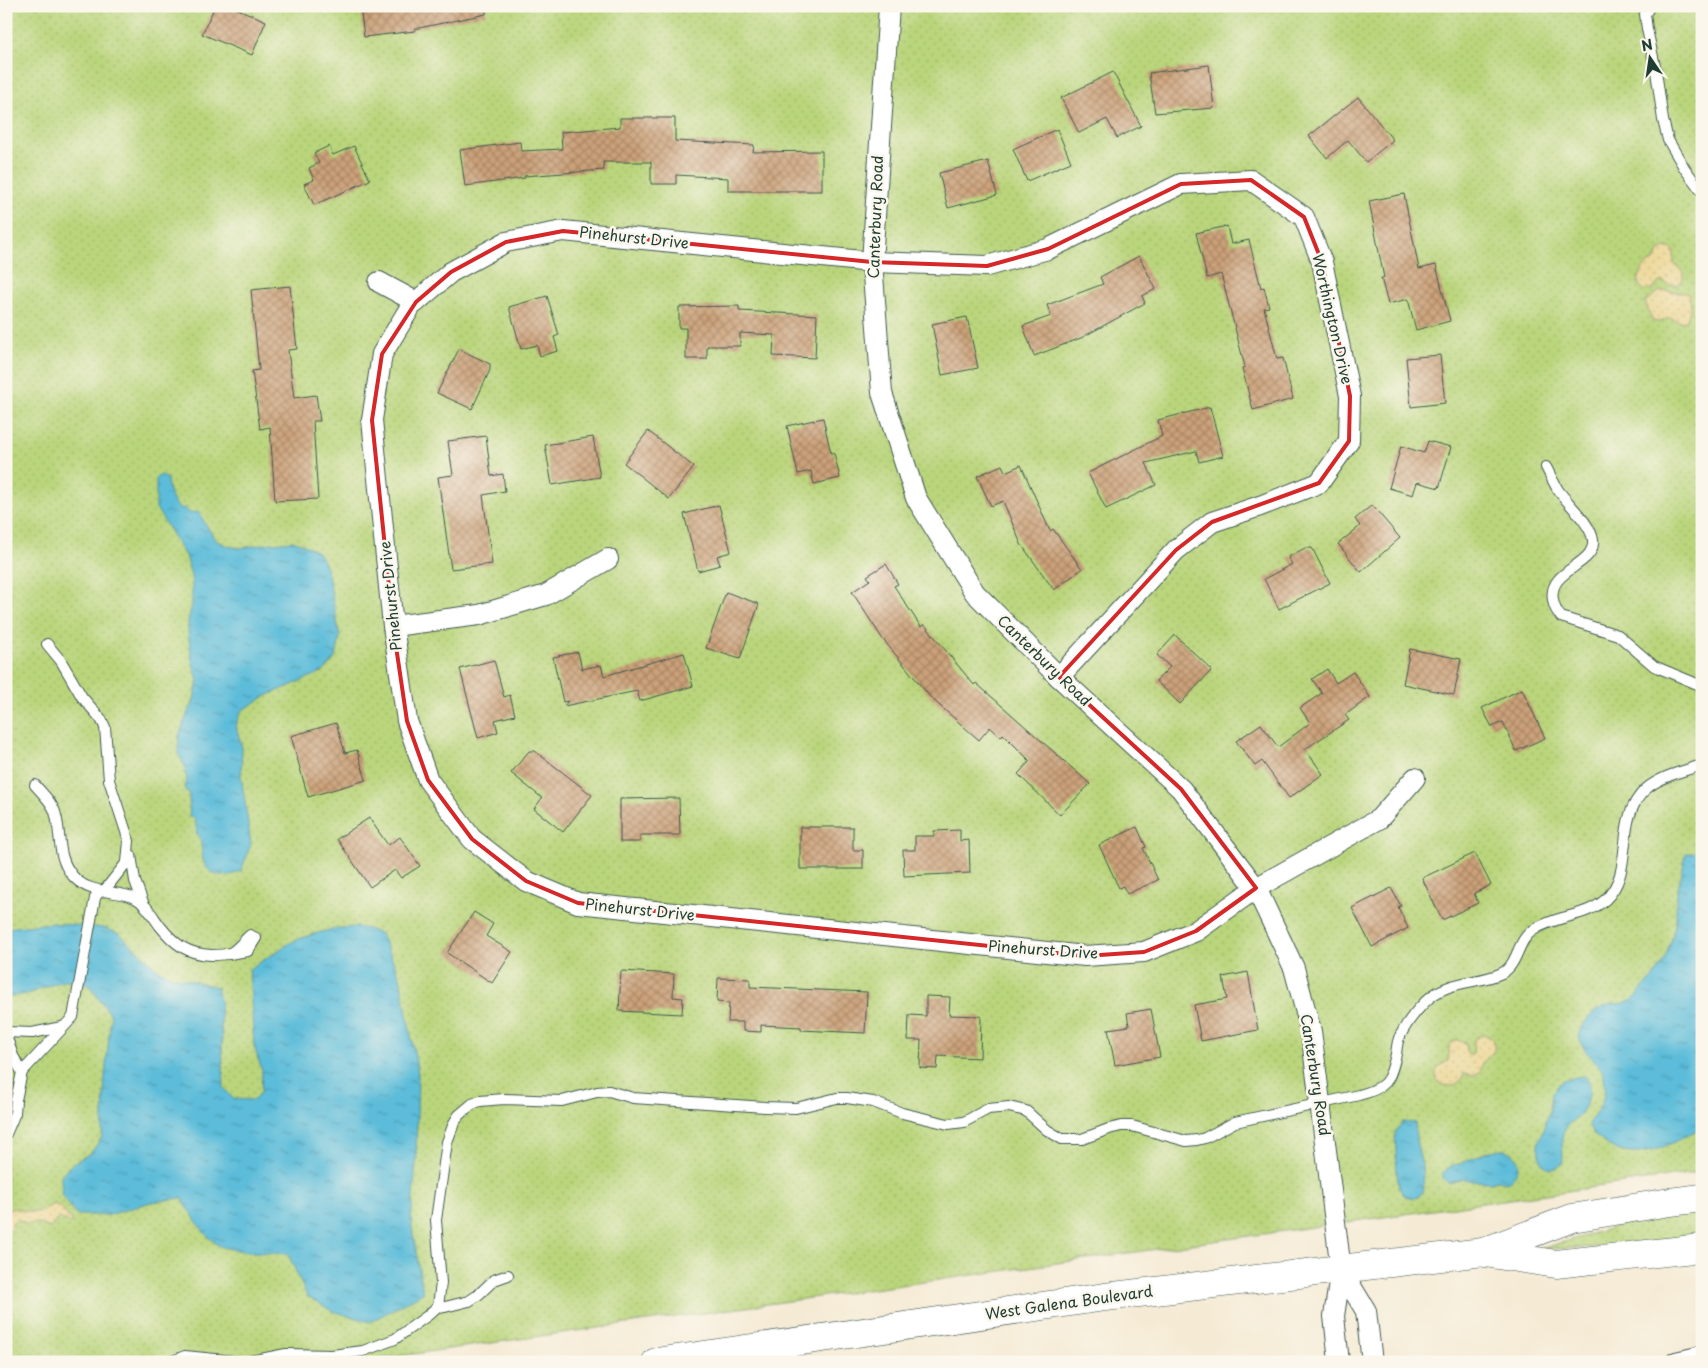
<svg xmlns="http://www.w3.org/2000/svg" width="1708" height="1368" font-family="'Playpen Sans',sans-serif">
  <defs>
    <pattern id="grass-dots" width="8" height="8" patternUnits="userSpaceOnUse" patternTransform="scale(1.25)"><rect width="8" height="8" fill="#bad57b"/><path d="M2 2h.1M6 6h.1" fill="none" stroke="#9fb86b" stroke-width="1.8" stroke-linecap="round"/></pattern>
    <pattern id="sand-dots" width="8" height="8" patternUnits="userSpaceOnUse" patternTransform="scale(1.25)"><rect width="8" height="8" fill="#eeda9e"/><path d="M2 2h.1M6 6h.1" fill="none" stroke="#ccbc89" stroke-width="1.8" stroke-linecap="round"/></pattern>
    <pattern id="water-ripples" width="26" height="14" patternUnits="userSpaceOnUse" patternTransform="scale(1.25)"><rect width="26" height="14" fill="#5bbcd9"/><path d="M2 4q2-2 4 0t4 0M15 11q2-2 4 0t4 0" fill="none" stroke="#4b9ab1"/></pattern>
    <pattern id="building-cross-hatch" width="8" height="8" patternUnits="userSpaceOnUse" patternTransform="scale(1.25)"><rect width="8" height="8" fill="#cca179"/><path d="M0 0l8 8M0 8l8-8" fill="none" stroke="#a58464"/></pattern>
  </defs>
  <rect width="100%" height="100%" fill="#fbf7ec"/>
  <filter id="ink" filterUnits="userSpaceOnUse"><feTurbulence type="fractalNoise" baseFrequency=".02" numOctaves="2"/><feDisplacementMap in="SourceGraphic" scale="10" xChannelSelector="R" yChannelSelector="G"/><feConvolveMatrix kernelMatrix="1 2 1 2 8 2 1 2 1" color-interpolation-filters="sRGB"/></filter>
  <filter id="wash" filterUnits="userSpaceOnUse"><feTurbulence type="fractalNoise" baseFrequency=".0096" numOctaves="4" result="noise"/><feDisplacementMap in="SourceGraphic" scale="20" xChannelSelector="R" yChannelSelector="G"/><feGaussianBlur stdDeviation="1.12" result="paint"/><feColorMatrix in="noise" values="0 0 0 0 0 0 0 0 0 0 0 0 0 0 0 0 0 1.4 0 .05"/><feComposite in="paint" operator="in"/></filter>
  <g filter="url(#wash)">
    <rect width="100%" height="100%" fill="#f5ead4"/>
    <g fill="url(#grass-dots)" stroke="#6c8958">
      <path d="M6,6H1693L1702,44V1172L357,1362H6Z"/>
      <path d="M1702,1209V1234L1665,1245L1540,1249L1660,1214Z"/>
    </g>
    <g fill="url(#sand-dots)" stroke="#868c69">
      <path d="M1665,248H1671L1674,251V264L1683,272V279L1677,285H1670L1662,281L1658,283L1653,289L1643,290L1638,283C1640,271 1644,264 1655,260L1659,251Z"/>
      <path d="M1660,291L1682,292L1688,294C1693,303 1690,313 1686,321L1680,322L1671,318C1663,319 1661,325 1652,320L1645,302Z"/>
      <path d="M1485,1035C1493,1036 1495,1044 1494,1051L1482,1063L1480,1072L1473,1076L1464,1074L1462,1079L1454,1086L1443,1085L1437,1081C1434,1068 1438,1067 1448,1061C1451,1052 1445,1043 1457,1040L1466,1043L1467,1053L1470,1056L1473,1054L1474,1041L1476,1037Z"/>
      <path d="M54,1204L62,1208C64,1214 69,1215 72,1221L70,1223L59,1218L50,1228L36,1223L27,1224L17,1219L13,1222L12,1228L6,1232V1213L11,1208L32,1212H38Z"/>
    </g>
    <g fill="url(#water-ripples)" stroke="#3d7c86">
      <path d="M161,475L167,479C168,492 172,501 180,509L185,508L189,513L198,512L213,536L217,541L228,546L240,548L273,543L293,541L298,542L318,552L324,563L328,574L340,637L336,657L324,671L264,697L241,711L236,726L242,748L241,775L251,844L241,871L229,876L221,875L214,874L206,867L203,860L200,838L197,834L195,820L192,817H189C190,814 189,798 189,793L185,790V784L187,782L186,774L184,773L186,771C185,764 181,760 178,753L179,736L188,712L193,704L197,686L198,680L192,660L188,632V622L192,604V581L187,559L156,508V478Z"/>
      <path d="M1702,844V1127C1672,1143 1637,1167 1605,1143C1593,1135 1594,1136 1588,1123C1601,1110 1610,1089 1602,1071C1596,1058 1574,1047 1581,1030C1586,1017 1601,1004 1616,1004C1624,1003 1630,1003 1636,997C1639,994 1640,990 1643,988C1646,984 1650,981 1654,977C1665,962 1673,939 1676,920C1677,911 1675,903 1677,894C1679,880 1684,867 1686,853H1693Z"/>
      <path d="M53,923L105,928L120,934L157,969L172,976L217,987L220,1000L224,1088L233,1099L253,1100L261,1092L262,1071L254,1046L249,969C263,961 275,952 288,944C305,935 344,924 363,928C369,929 375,932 381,934L400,977L418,1073L416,1163L411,1221L423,1293L370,1322L332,1311L307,1296L288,1254C274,1253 229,1252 218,1245C202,1234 192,1214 182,1198L151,1202L109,1215H76L62,1195L61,1176L73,1163L91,1153L102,1137L105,1075L111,1016L89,985L65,980L27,994L6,997V928Z"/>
      <path d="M1582,1076H1585C1593,1086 1589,1103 1581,1113C1575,1120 1567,1123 1563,1133C1560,1143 1565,1154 1562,1164L1557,1168L1549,1169L1543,1164L1539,1154L1538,1144L1550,1110L1552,1093L1558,1085L1563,1080Z"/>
      <path d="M1403,1122L1415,1123L1416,1139L1422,1166L1424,1189L1420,1195L1414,1199L1403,1195L1399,1187L1397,1174L1395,1132Z"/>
      <path d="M1501,1149C1522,1152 1524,1171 1507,1182L1497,1180L1490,1182L1473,1181L1464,1179L1448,1183L1443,1178V1173L1452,1165L1460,1164L1486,1152Z"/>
    </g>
    <g id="blocks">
      <g fill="url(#building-cross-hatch)">
        <path d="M215,6H231L266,21L252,55L202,34Z"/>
        <path d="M360,6H486V14L414,29L415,31L364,37Z"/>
        <path d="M1209,65L1214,108L1155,113L1149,73Z"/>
        <path d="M1113,72L1141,126L1117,138L1107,119L1079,133L1061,98Z"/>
        <path d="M1358,97L1393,140L1366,162L1348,140L1327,158L1309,136Z"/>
        <path d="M620,118H675V141L754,145L753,152L822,151V191H728V178L676,175V184H651V162H603L604,170L524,176L525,178L465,186L460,150L520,142L521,151L562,149L561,132L620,127Z"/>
        <path d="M1057,129L1071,162L1027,181L1013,149Z"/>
        <path d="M329,146L333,155L354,146L370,180L314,205L304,184L314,180L309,168L319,163L314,153Z"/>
        <path d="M988,161L997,195L948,208L939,173Z"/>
        <path d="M1404,194L1419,269L1436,265L1450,321L1416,330L1408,299L1388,304L1381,278H1384L1369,201Z"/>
        <path d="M1227,226L1231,244L1249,240L1261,288L1264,287L1269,307L1264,308L1277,359L1283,358L1293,399L1253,410L1242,368L1245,367L1221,274L1207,278L1196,233Z"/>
        <path d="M1139,256L1156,289L1142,296L1145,303L1081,338L1034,356L1023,326L1051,316L1047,305L1103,284L1100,277Z"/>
        <path d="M290,286L297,349L288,350L294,398L316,395L320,421H313L318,499L275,501L270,427L260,429L252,371L259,370L251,290Z"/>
        <path d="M547,296L559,335L554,337L558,351L540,356L537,345L521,349L509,307Z"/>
        <path d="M739,306V311L817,315L815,358L773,356L774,335L740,333V346H707V359H686V328H679V307Z"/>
        <path d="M967,317L978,368L942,375L932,324Z"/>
        <path d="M459,349L490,364V370L472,409L437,393Z"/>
        <path d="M1440,355L1445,403L1411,407L1406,358Z"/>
        <path d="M1210,407L1223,456L1199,462L1196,451L1146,463L1156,485L1106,509L1088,473L1162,436L1158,420Z"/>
        <path d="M823,418L831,454L834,453L840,478L814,484L811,471L798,474L787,426Z"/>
        <path d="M648,431L694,467L669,499L624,463Z"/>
        <path d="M486,436L491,476L503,474L505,491L483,495L492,564L451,569L438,477L453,475L448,441Z"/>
        <path d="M593,437L600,477L552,485L545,445Z"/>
        <path d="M1428,441L1451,447L1439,488L1417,482L1413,495L1389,488L1401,446L1424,453Z"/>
        <path d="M1002,465L1005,472L1021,465L1050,531L1053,529L1082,569L1054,590L1021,544L1003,501L991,506L977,476Z"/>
        <path d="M719,505L731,552L717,556L720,565L698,571L684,514Z"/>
        <path d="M1372,505L1400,538L1361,572L1338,544L1360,526L1355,519Z"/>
        <path d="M1305,548H1312L1330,583L1279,609L1264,579L1292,564L1288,557Z"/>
        <path d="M886,564L898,584L894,586L921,627L924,624L974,685L976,683L1090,784L1060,815L1018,774L1030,761L1003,734L1001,737L990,727L979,740L931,698L882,638L852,592L870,580L867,576Z"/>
        <path d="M726,592L759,604L740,659L706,648Z"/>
        <path d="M1175,635L1212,670L1180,704L1156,681L1170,667L1157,655Z"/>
        <path d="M1410,649L1461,659L1454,695L1403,684Z"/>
        <path d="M578,652L582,669L601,665L604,676L684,653L693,686L640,701L637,691L564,706L568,701L563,702L553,657Z"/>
        <path d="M494,660L504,697L510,695L515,715L495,720L498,732L478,738L460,669Z"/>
        <path d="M1327,669L1336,683L1353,672L1370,697L1345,715L1349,720L1305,749L1323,774L1289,798L1262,761L1255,766L1236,741L1261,724L1278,747L1310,723L1300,708L1322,693L1312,679Z"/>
        <path d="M1522,689L1545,738L1516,751L1503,722L1492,727L1482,708Z"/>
        <path d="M336,723L345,753L357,750L366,780L308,797L291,736Z"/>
        <path d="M529,751H535L592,795L563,832L534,809L542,798L511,773Z"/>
        <path d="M679,798L680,835H640V842H620V799Z"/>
        <path d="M369,818L388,845L400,837L420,866L401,878L395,870L370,887L337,839Z"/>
        <path d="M800,827H853V850H863V869H800Z"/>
        <path d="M1137,827L1146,847L1143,848L1158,880L1127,894L1123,886L1119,888L1099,845Z"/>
        <path d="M960,830V841L969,840L970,873L904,876L903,850H915V836H934V831Z"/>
        <path d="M1475,853L1491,885L1474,893L1478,903L1442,920L1422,878Z"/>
        <path d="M1391,888L1401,906L1398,907L1408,928L1372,947L1352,908Z"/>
        <path d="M474,912L493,924L486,936L512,952L492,983L447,953Z"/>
        <path d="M621,971L674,974L673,997L683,998L682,1014L619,1011Z"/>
        <path d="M1248,972L1258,1030L1201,1041L1194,1005L1227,999L1223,977Z"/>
        <path d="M718,978L750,979V987L867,992L865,1033L801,1030V1027L761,1025V1032L743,1031V1022H728L729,1003L717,1002Z"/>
        <path d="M926,996L950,997L949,1015L981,1016L980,1058L938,1056L937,1069L920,1068L921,1040H908L909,1015L926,1016Z"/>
        <path d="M1151,1009L1160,1057L1115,1065L1108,1029L1129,1026L1127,1013Z"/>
      </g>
    </g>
  </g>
  <g filter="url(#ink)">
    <use href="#blocks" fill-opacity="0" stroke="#3f574c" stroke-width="1"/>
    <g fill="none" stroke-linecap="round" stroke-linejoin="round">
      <defs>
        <g id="lane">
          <path d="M1650,6L1645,14L1647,29L1656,71L1663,120L1668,140L1685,169L1702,192"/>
          <path d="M1546,467C1550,475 1554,483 1558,490C1568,504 1591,524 1593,540C1596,566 1547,569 1553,600C1554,607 1556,611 1561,617L1618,635L1654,666L1702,686"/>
          <path d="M35,785C42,793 52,802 55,812C62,834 56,856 72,875C88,895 113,889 135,898C146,903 153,917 160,926C175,945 188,954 211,955C217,955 225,955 230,953C238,949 243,941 250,935L256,938L248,951L229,954"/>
          <path d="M131,855L135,881L144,905"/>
          <path d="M6,1032L32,1033L62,1027"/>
          <path d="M6,1035L13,1056L22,1072"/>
          <path d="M6,1134L15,1113L16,1100L22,1072L73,1017L95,898L98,893L104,891L127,862L129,841L109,780L105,727L101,719L82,697L61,661L47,644"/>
          <path d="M508,1275L494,1280L478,1295L469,1301L445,1307L438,1306L441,1283L436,1220L447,1142L454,1123L459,1115L472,1104L480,1101L504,1099L562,1101L597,1092L609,1091L633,1098L765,1107L796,1108L837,1098H847L873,1102L902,1113L948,1124L964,1122L988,1109L1009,1107L1026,1111L1047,1130L1062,1139H1082L1109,1129L1121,1126H1132L1186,1141L1197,1140L1205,1138L1235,1122L1359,1095C1386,1088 1390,1082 1396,1054C1397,1048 1397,1041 1400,1036C1406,1024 1416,1011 1425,1002C1447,979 1476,985 1502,973C1518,965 1517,941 1532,931C1555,915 1584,918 1605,900C1637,870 1612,820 1646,789C1661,776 1684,771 1702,765"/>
          <path d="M170,1362L185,1356L244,1362L286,1354L332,1355L363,1351L395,1339L427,1316L438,1306"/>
        </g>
        <g id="street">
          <path d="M889,6L872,262L882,393L916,498L975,593L1059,677L1181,789L1256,888L1294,968L1311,1031L1341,1270L1334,1316L1339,1362"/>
          <path d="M379,282L416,302"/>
          <path d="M393,626L479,615L546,595L608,559"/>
          <path d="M1059,677L1176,550L1212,522L1260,506L1319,483L1349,441L1350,396L1322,262L1304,217L1251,180L1181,184L1048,249L987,266L872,262L563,231L506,242L451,272L416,302L411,306L382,354L372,420L393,626L407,721L428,780L472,839L526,881L578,903L1085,956L1144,952L1196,931L1256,888L1379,819L1415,778"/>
          <path d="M1341,1270L1366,1311L1372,1362"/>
          <path d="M1676,1362L1702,1356"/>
        </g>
        <g id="primary">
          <path d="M1485,1253L1556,1264L1702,1248"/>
          <path d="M656,1362L1105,1297L1483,1252L1572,1218L1670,1202L1702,1198"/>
        </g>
      </defs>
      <use href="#lane" stroke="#3f574c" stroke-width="12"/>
      <use href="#street" stroke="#3f574c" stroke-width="22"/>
      <use href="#primary" stroke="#3f574c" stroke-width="29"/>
      <use href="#lane" stroke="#fff" stroke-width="10"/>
      <use href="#street" stroke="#fff" stroke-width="20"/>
      <use href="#primary" stroke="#fff" stroke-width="28"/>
    </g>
  </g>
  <path fill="none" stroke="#d62828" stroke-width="4" stroke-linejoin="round" d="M1251,180L1304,217L1322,262L1350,396L1349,441L1319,483L1212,522L1176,550L1059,677L1181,789L1256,888L1196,931L1144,952L1085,956L578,903L526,881L472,839L428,780L407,721L393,626L372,420L382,354L416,302L451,272L506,242L563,231L872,262L987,266L1048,249L1181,184Z"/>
  <g text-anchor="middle" stroke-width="5" stroke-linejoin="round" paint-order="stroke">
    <g font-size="15" fill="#1f3d34" stroke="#fbf7ec">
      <text transform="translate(876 217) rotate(-88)" y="5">Canterbury Road</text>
      <text transform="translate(634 238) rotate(6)" y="5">Pinehurst Drive</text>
      <text transform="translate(1332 319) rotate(77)" y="5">Worthington Drive</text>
      <text transform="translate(391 596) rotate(-96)" y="5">Pinehurst Drive</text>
      <text transform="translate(1044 661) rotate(44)" y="5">Canterbury Road</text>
      <text transform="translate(640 910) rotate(6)" y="5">Pinehurst Drive</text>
      <text transform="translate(1043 950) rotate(4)" y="5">Pinehurst Drive</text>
      <text transform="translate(1315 1075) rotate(81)" y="5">Canterbury Road</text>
      <text transform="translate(1069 1303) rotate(-8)" y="5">West Galena Boulevard</text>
    </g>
  </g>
  <rect width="1708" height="1368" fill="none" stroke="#fbf7ec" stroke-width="25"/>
  <g transform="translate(1650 58) rotate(347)" stroke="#fbf7ec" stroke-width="4" paint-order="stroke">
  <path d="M0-4L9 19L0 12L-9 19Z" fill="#1f3d34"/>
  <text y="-8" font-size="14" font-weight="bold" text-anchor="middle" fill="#1f3d34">N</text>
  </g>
</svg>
